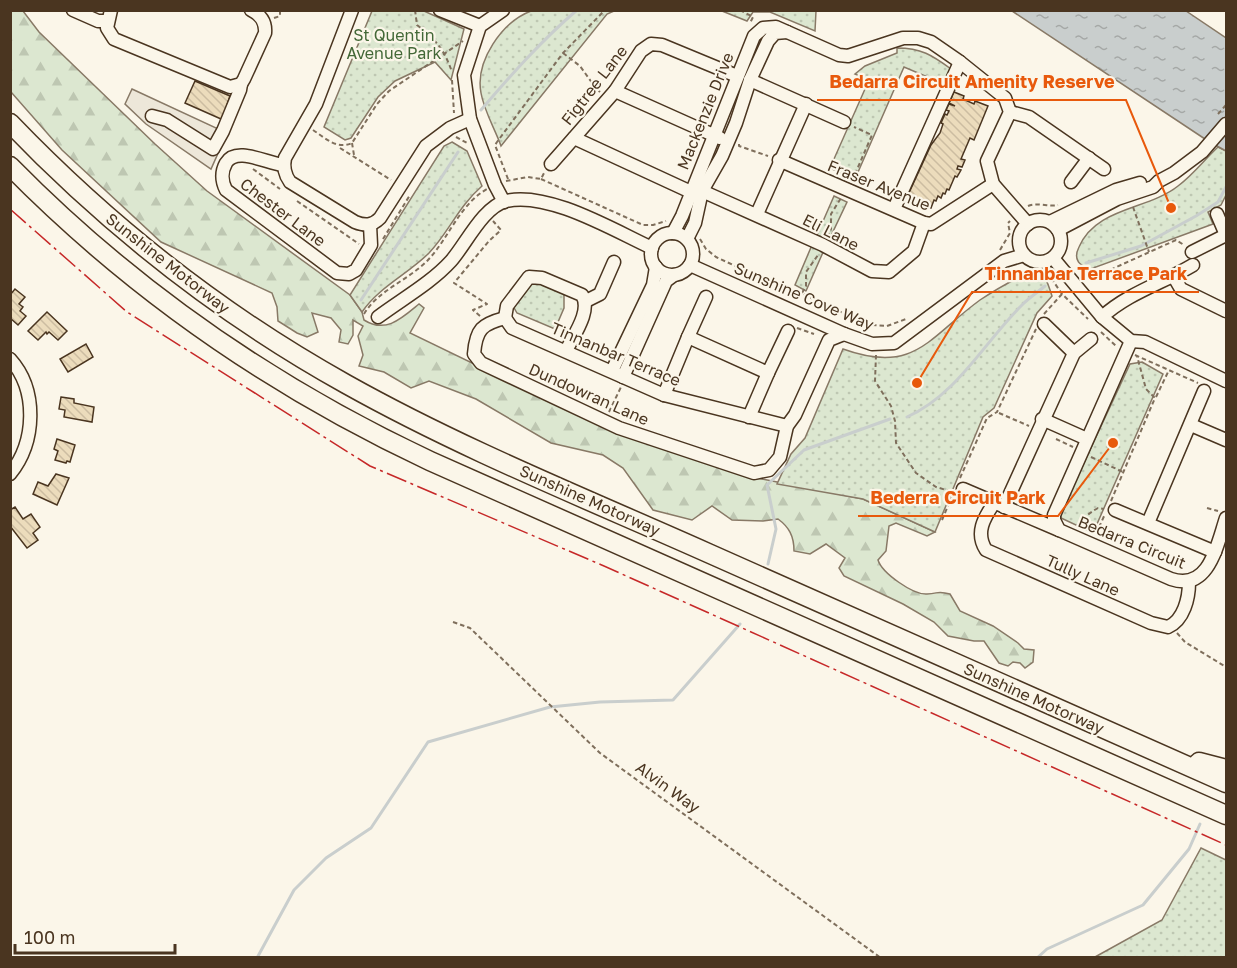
<svg xmlns="http://www.w3.org/2000/svg" width="1237" height="968" font-family="'Golos Text',sans-serif">
  <defs>
    <pattern id="forest-firs" width="22" height="20" patternUnits="userSpaceOnUse" patternTransform="scale(1.5)"><rect width="22" height="20" fill="#dce7d0"/><path d="M5 1l3.5 6h-7zM16 11l3.5 6h-7z" fill="#bec7b2"/></pattern>
    <pattern id="park-dots" width="8" height="8" patternUnits="userSpaceOnUse" patternTransform="scale(1.5)"><rect width="8" height="8" fill="#dce7d0"/><path d="M2 2h.1M6 6h.1" fill="none" stroke="#bec7b2" stroke-width="1.8" stroke-linecap="round"/></pattern>
    <pattern id="water-ripples" width="26" height="14" patternUnits="userSpaceOnUse" patternTransform="scale(1.5)"><rect width="26" height="14" fill="#c9cecd"/><path d="M2 4q2-2 4 0t4 0M15 11q2-2 4 0t4 0" fill="none" stroke="#a5a8a6"/></pattern>
    <pattern id="building-back-hatch" width="6" height="6" patternUnits="userSpaceOnUse" patternTransform="scale(1.5)"><rect width="6" height="6" fill="#ecdcbc"/><path d="M-1 5l2 2M0 0l6 6M5-1l2 2" fill="none" stroke="#ccbda1"/></pattern>
  </defs>
  <rect width="100%" height="100%" fill="#fbf6e9"/>
  <path fill="url(#forest-firs)" stroke="#887966" stroke-width="1.5" d="M10,11H23L39,32L155,144L207,191L350,295L362,312L364,320C386,334 402,318 419,304L424,308L410,333L602,426L762,479L863,499L935,532L927,536L896,523L889,526L886,551L878,560C882,573 913,595 927,594C939,594 936,590 950,594L960,611L993,626L1018,643L1024,649L1034,650L1033,662L1025,668L1020,663L1013,662L1008,666L999,663L984,641H974L948,636L934,622L903,604L844,576L839,568L845,558L826,544L810,554L794,551C794,536 789,527 778,519L763,521L732,520L712,506L692,520L653,510L623,468L603,455L551,443L476,399L429,381L411,388L384,372L359,366L363,355L358,336L363,326L353,320V335L348,344L339,342L341,330L331,318L312,313L318,332L307,337L297,333L278,321L277,307L272,293L161,242L62,150L11,92Z"/>
  <g fill="url(#park-dots)" stroke="#887966" stroke-width="1.5">
    <path d="M372,11H424L464,29L451,80L435,62L395,81L378,97L351,138L345,140L324,127Z"/>
    <path d="M531,11H614L607,14L501,146C495,129 484,111 481,93C475,61 502,22 531,11Z"/>
    <path d="M722,11H816L815,31L770,12H753L747,21Z"/>
    <path d="M897,48C921,48 932,55 951,69L944,84L904,67L855,179L830,168L869,80L855,74L865,66L897,53Z"/>
    <path d="M452,142L467,151L482,186C458,207 449,232 429,253C408,274 379,287 362,312L350,295L444,146Z"/>
    <path d="M1218,147L1226,151V195L1221,205L1208,212L1213,224L1088,270C1085,267 1079,264 1078,261C1075,256 1077,251 1079,247C1096,207 1148,210 1178,186C1193,175 1205,159 1218,147Z"/>
    <path d="M834,196L847,202L829,240L817,235Z"/>
    <path d="M812,245L824,250L806,291L795,285Z"/>
    <path d="M1027,273C1047,272 1046,279 1052,296L1037,313L994,408L983,417L935,532L863,499L777,484L791,454L805,438L843,349C915,375 929,337 980,300C995,290 1011,281 1027,273Z"/>
    <path d="M531,282H540L564,294V308L555,329L517,313L513,306Z"/>
    <path d="M1142,362L1163,374L1093,533L1061,518V512L1130,364Z"/>
    <path d="M1201,848L1226,860V957H1095L1162,920Z"/>
  </g>
  <path fill="#ede7d9" stroke="#887966" stroke-width="1.5" d="M132,89L227,133L211,169L146,124L125,104Z"/>
  <path fill="url(#water-ripples)" stroke="#887966" stroke-width="1.5" d="M1012,11H1186L1226,38V151L1208,141Z"/>
  <g fill="none" stroke-linecap="round" stroke-linejoin="round">
    <g stroke="#c9cecd" stroke-width="3">
      <path d="M481,110C511,75 541,41 577,10"/>
      <path d="M1086,263L1141,246L1196,216L1218,202L1226,187"/>
      <path d="M361,300L458,152"/>
      <path d="M907,417C957,395 985,341 1023,304C1030,297 1038,292 1045,286"/>
      <path d="M768,564L776,529L767,485L804,450L890,419"/>
      <path d="M257,958L294,890L326,858L371,828L428,742L550,707L600,702L673,700L740,624"/>
      <path d="M1037,958L1047,949L1143,905L1189,849L1200,824"/>
    </g>
  </g>
  <g fill="url(#building-back-hatch)" stroke="#4a3520" stroke-width="1.5">
    <path d="M195,81L230,96L227,105H229L221,119L185,103Z"/>
    <path d="M954,92L964,96L963,99L974,104L975,101L988,106L974,140L970,138L961,159L965,160L962,167L958,166L957,169L961,170L957,177L955,176L949,190L947,189L945,194L943,193L941,198L938,196L936,201L934,200L931,208L914,201L916,198L908,195L931,145L940,133L943,124L941,123L945,114L947,115L949,111L946,110L949,104L955,106L949,103Z"/>
    <path d="M15,289L25,297L19,304L23,307L20,311L26,316L18,325L10,318V295Z"/>
    <path d="M47,312L67,331L58,340L49,332L47,334L46,332L38,340L28,331Z"/>
    <path d="M86,344L93,357L68,372L60,359Z"/>
    <path d="M61,397L74,399V403L94,407L92,422L64,417L65,410L59,409Z"/>
    <path d="M57,439L75,445L70,462L67,461L66,463L55,460L58,451L54,449Z"/>
    <path d="M56,474L69,478L57,505L33,494L38,482L48,486Z"/>
    <path d="M15,507L23,519L31,514L40,527L33,533L38,540L27,548L10,526V510Z"/>
  </g>
  <g fill="none" stroke-linecap="round" stroke-linejoin="round">
    <defs>
      <g id="minor">
        <path d="M73,10L98,21H107"/>
        <path d="M111,10L107,28L114,39L230,87L241,84L244,79L265,33C266,22 261,15 251,10"/>
        <path d="M352,10L316,104L285,158C283,167 285,175 290,182L355,222C365,226 372,226 380,218L426,146L450,128L470,119"/>
        <path d="M440,10L480,26"/>
        <path d="M503,10L480,26L464,75L470,119L495,185L504,202"/>
        <path d="M750,80L844,122"/>
        <path d="M615,91L720,138"/>
        <path d="M1010,112L1029,117L1104,169"/>
        <path d="M152,116L167,120L213,149L223,131L240,90L241,84"/>
        <path d="M574,138L691,192"/>
        <path d="M779,160L924,223L931,224L993,184"/>
        <path d="M551,164L615,91L641,51L651,44L662,45L737,76"/>
        <path d="M283,165C266,163 236,146 226,163C221,172 221,180 226,190L337,273L349,274L356,270L371,245L370,225"/>
        <path d="M1071,182L1089,158"/>
        <path d="M702,191L823,245L872,271L889,272L914,251L924,223"/>
        <path d="M894,209L960,62"/>
        <path d="M757,214L806,104"/>
        <path d="M1217,214L1226,235"/>
        <circle cx="1040" cy="241" r="21"/>
        <path d="M1050,222L1116,190L1140,183"/>
        <path d="M1058,230L1117,199L1153,187L1159,181L1174,173L1202,152L1226,124"/>
        <path d="M673,233L682,216L754,36L763,28L776,27L839,55L848,56L903,38H918L931,42L960,62L1005,98L1010,112L987,161L993,184L1028,224"/>
        <circle cx="672" cy="254" r="21"/>
        <path d="M687,239L695,223L702,191L722,156L736,123L750,80L768,41L775,33L787,32"/>
        <path d="M1192,252L1226,235"/>
        <path d="M1053,258L1102,317L1131,341L1145,342L1226,381"/>
        <path d="M690,265L844,334L872,344L894,343L1004,261L1024,255"/>
        <path d="M1174,277L1181,289L1226,311"/>
        <path d="M706,297L688,337L768,373L788,331"/>
        <path d="M586,301L600,294L614,262"/>
        <path d="M378,317C402,299 431,283 451,261C466,244 483,207 506,201C548,191 613,230 652,248"/>
        <path d="M1102,317C1128,293 1163,283 1193,265"/>
        <path d="M505,318C482,324 476,329 474,354L481,363L619,428L754,473L769,470L780,457L787,426L795,415L829,340L844,334"/>
        <path d="M505,318L512,328L664,395L787,426"/>
        <path d="M505,318L507,306L529,277L542,278L582,295C592,311 573,336 566,351"/>
        <path d="M1044,324L1074,353"/>
        <path d="M1131,341L1054,515V520L1059,530L1171,579C1209,592 1217,545 1226,518"/>
        <path d="M10,359C38,390 36,442 10,474"/>
        <path d="M612,371L653,285L656,267"/>
        <path d="M623,377L666,281L674,275"/>
        <path d="M664,395L688,337"/>
        <path d="M749,417L768,373"/>
        <path d="M1042,419L1087,439"/>
        <path d="M1191,425L1226,440"/>
        <path d="M963,489L1059,530"/>
        <path d="M994,503C984,518 975,533 986,550L1151,623L1168,627C1184,620 1189,598 1189,582"/>
        <path d="M1004,507L1074,353L1091,339"/>
        <path d="M1115,510L1215,552"/>
        <path d="M1148,523L1204,391"/>
      </g>
      <g id="highway">
        <path d="M10,123C109,226 222,315 346,384C462,449 587,499 708,553C881,630 1054,706 1226,783"/>
        <path d="M10,166C131,289 274,388 430,461L1226,815"/>
        <path d="M1199,762L1226,769"/>
      </g>
    </defs>
    <use href="#minor" stroke="#4a3520" stroke-width="15"/>
    <use href="#highway" stroke="#4a3520" stroke-width="21"/>
    <g stroke="#7f6f5c" stroke-width="2" stroke-dasharray="4.5 3" stroke-linecap="butt">
      <path d="M415,10L417,25C436,40 444,49 452,72"/>
      <path d="M740,10L753,17L750,23"/>
      <path d="M274,18L280,16V10"/>
      <path d="M563,53L580,66L595,87L600,92"/>
      <path d="M452,80L454,113"/>
      <path d="M1218,114L1226,105"/>
      <path d="M313,130C325,138 337,150 352,143L377,104L389,91L463,41"/>
      <path d="M456,137L467,143"/>
      <path d="M352,143L354,155"/>
      <path d="M739,144V146L768,156"/>
      <path d="M340,148L391,180"/>
      <path d="M253,169L280,189"/>
      <path d="M508,179L495,145L497,142L563,53L605,10"/>
      <path d="M541,179L643,225H653L666,221"/>
      <path d="M506,181L528,177L541,179L545,171"/>
      <path d="M852,181L872,135L854,127"/>
      <path d="M297,201L359,244"/>
      <path d="M1028,206C1037,202 1048,207 1058,205"/>
      <path d="M1133,207L1149,252"/>
      <path d="M827,237L831,229V214L841,198"/>
      <path d="M383,239L410,195"/>
      <path d="M700,239L706,249L716,257L772,283L802,293L822,304L871,325L887,326L906,319"/>
      <path d="M1000,250L1010,233L1008,223L1010,221"/>
      <path d="M1047,272L1062,294L1088,319"/>
      <path d="M1090,279L1176,240L1184,245"/>
      <path d="M802,293L806,286V272L818,255"/>
      <path d="M364,314C378,290 409,280 428,260C449,238 459,205 487,189"/>
      <path d="M1044,314L1062,294"/>
      <path d="M480,316L473,310L487,304L454,283L489,241L501,230L493,221"/>
      <path d="M797,328L814,334"/>
      <path d="M1101,332L1116,346"/>
      <path d="M876,355L875,381L891,406L895,421L896,443L916,473L936,487L953,492"/>
      <path d="M1135,355L1198,383"/>
      <path d="M1156,397L1169,370"/>
      <path d="M609,412L621,387"/>
      <path d="M999,413L1029,426"/>
      <path d="M1056,439L1073,447"/>
      <path d="M1091,457L1123,472"/>
      <path d="M960,478L987,418L997,412L1036,329"/>
      <path d="M1111,501L1155,398L1146,389L1137,356"/>
      <path d="M1207,508L1218,511"/>
      <path d="M942,520L953,494"/>
      <path d="M1080,527C1084,517 1089,513 1098,508L1104,509"/>
      <path d="M1096,534L1105,514"/>
      <path d="M453,622L470,628L600,753L881,958"/>
      <path d="M1177,633L1185,642L1226,667"/>
    </g>
    <use href="#minor" stroke="#fbf6e9" stroke-width="12"/>
    <use href="#highway" stroke="#fbf6e9" stroke-width="18"/>
    <path stroke="#c62828" stroke-width="1.5" stroke-dasharray="21 4.5 3 4.5" stroke-linecap="butt" d="M10,209L127,312L370,466L604,566L1226,845"/>
  </g>
  <g text-anchor="middle" stroke-width="4.5" stroke-linejoin="round" paint-order="stroke">
    <g font-size="16" fill="#436837" stroke="#fbf6e9">
      <text x="394" y="41">St Quentin<tspan x="394" dy="18">Avenue Park</tspan></text>
    </g>
    <g font-size="16" fill="#4a3520" stroke="#fbf6e9">
      <text transform="translate(594 85) rotate(-52)" y="6">Figtree Lane</text>
      <text transform="translate(705 111) rotate(-68)" y="6">Mackenzie Drive</text>
      <text transform="translate(879 185) rotate(22)" y="6">Fraser Avenue</text>
      <text transform="translate(283 212) rotate(37)" y="6">Chester Lane</text>
      <text transform="translate(831 232) rotate(27)" y="6">Eli Lane</text>
      <text transform="translate(168 263) rotate(38)" y="6">Sunshine Motorway</text>
      <text transform="translate(804 296) rotate(23)" y="6">Sunshine Cove Way</text>
      <text transform="translate(616 354) rotate(23)" y="6">Tinnanbar Terrace</text>
      <text transform="translate(589 394) rotate(24)" y="6">Dundowran Lane</text>
      <text transform="translate(590 500) rotate(24)" y="6">Sunshine Motorway</text>
      <text transform="translate(1132 542) rotate(22)" y="6">Bedarra Circuit</text>
      <text transform="translate(1083 575) rotate(24)" y="6">Tully Lane</text>
      <text transform="translate(1034 698) rotate(24)" y="6">Sunshine Motorway</text>
      <text transform="translate(668 787) rotate(36)" y="6">Alvin Way</text>
    </g>
  </g>
  <path fill="none" stroke="#e8590c" stroke-width="2" d="M1171 208L1126 100H817M917 383L972 292H1199M1113 443L1058 516H858"/>
  <g fill="#e8590c" stroke="#fbf6e9" stroke-width="2">
    <circle cx="1171" cy="208" r="6"/>
    <circle cx="917" cy="383" r="6"/>
    <circle cx="1113" cy="443" r="6"/>
  </g>
  <g font-size="18" text-anchor="middle" font-weight="bold" fill="#e8590c" stroke="#fbf6e9" stroke-width="4.5" stroke-linejoin="round" paint-order="stroke">
    <text x="972" y="88">Bedarra Circuit Amenity Reserve</text>
    <text x="1086" y="280">Tinnanbar Terrace Park</text>
    <text x="958" y="504">Bederra Circuit Park</text>
  </g>
  <rect width="1237" height="968" fill="none" stroke="#4a3520" stroke-width="24"/>
  <path d="M15 944v9h160v-9" fill="none" stroke="#4a3520" stroke-width="3"/>
  <text x="24" y="944" font-size="18" fill="#4a3520" stroke="#fbf6e9" stroke-width="4.5" paint-order="stroke">100 m</text>
</svg>
